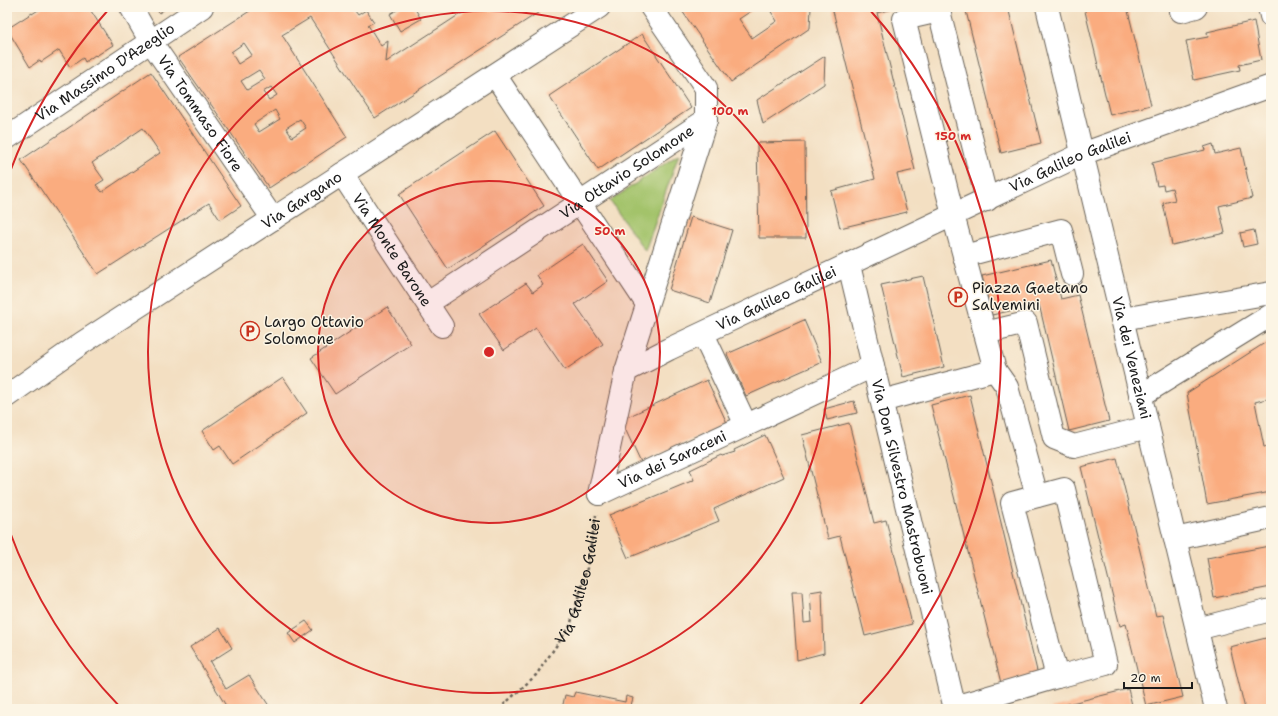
<svg xmlns="http://www.w3.org/2000/svg" width="1278" height="716" font-family="'Shantell Sans',sans-serif">
  <rect width="100%" height="100%" fill="#fcf5e5"/>
  <filter id="ink" filterUnits="userSpaceOnUse"><feTurbulence type="fractalNoise" baseFrequency=".025" numOctaves="2"/><feDisplacementMap in="SourceGraphic" scale="8" xChannelSelector="R" yChannelSelector="G"/><feConvolveMatrix kernelMatrix="1 2 1 2 8 2 1 2 1" color-interpolation-filters="sRGB"/></filter>
  <filter id="wash" filterUnits="userSpaceOnUse"><feTurbulence type="fractalNoise" baseFrequency=".012" numOctaves="4" result="noise"/><feDisplacementMap in="SourceGraphic" scale="16" xChannelSelector="R" yChannelSelector="G"/><feGaussianBlur stdDeviation="0.9" result="paint"/><feColorMatrix in="noise" values="0 0 0 0 0 0 0 0 0 0 0 0 0 0 0 0 0 1.4 0 .05"/><feComposite in="paint" operator="in"/></filter>
  <g filter="url(#wash)">
    <rect width="100%" height="100%" fill="#f3dfc2"/>
    <path fill="#a3c36b" stroke="#607044" d="M679,154L645,251L610,201Z"/>
    <g id="blocks">
      <g fill="#faac7f" fill-rule="evenodd">
        <path d="M43,7H97L91,11L113,45L96,56L95,55L85,62L83,58L70,67L59,50L41,62L40,60L30,67L7,29L32,13V14Z"/>
        <path d="M155,7H168L159,13Z"/>
        <path d="M256,7H352L358,15L366,10L374,22L368,25L381,46L388,41L386,62L471,7H547L375,118L310,18L282,35L347,137L269,188L178,57ZM244,43L252,55L238,64L231,52ZM259,70L265,79L247,90L241,81ZM271,87L277,95L269,100L263,92ZM275,110L280,119L259,132L254,124ZM300,119L306,128L292,137L286,128Z"/>
        <path d="M402,7H414L421,19L400,31L390,14Z"/>
        <path d="M681,7H757L739,19L752,38L777,21L768,7H811L810,28L731,82L680,8Z"/>
        <path d="M832,7H901L877,13L915,170L897,174L907,212L840,228L831,191L875,179Z"/>
        <path d="M965,7H1008L1041,143L1001,153Z"/>
        <path d="M1084,7H1127L1151,105L1110,115Z"/>
        <path d="M1254,21L1261,60L1239,65L1240,70L1194,80L1186,41L1208,37L1207,32Z"/>
        <path d="M642,34L691,108L598,170L549,96Z"/>
        <path d="M825,56L824,84L763,124L757,100Z"/>
        <path d="M151,72L241,206L220,220L209,203L98,274L21,160ZM143,128L160,153L102,192L96,185L104,180L92,163Z"/>
        <path d="M495,131L544,206L448,269L399,194Z"/>
        <path d="M805,142L806,238H759L757,143Z"/>
        <path d="M1213,144L1215,154L1241,148L1252,198L1219,206L1225,233L1172,245L1163,203L1175,200L1172,188L1164,190L1163,185L1157,186L1152,163L1205,150L1204,147Z"/>
        <path d="M691,217L732,230L710,303L669,290Z"/>
        <path d="M1254,230L1257,244L1243,247L1240,233Z"/>
        <path d="M583,244L608,281L575,304L603,344L565,370L536,328L504,350L479,314L526,283L533,292L543,285L537,275Z"/>
        <path d="M1051,260L1061,299L1078,295L1109,421L1069,431L1039,304L992,315L982,276Z"/>
        <path d="M923,276L944,367L903,377L881,285Z"/>
        <path d="M387,307L411,344L335,394L311,358Z"/>
        <path d="M804,320L822,362L746,396L727,354Z"/>
        <path d="M1271,339V392H1269L1270,398L1255,402L1264,447L1271,446V492L1207,504L1187,393Z"/>
        <path d="M283,377L307,413L232,464L220,446L214,450L202,431Z"/>
        <path d="M707,380L727,423L641,463L621,420Z"/>
        <path d="M970,395L1038,675L1001,683L931,405Z"/>
        <path d="M854,401L857,413L827,420L824,409Z"/>
        <path d="M849,423L874,523L886,520L912,624L865,636L840,536L828,539L802,435Z"/>
        <path d="M765,435L784,477L714,509L719,521L628,558L609,515L694,480L690,470L721,455L722,456L735,452L734,450Z"/>
        <path d="M1117,458L1156,616L1163,615L1183,697L1146,706L1126,624L1120,626L1081,467Z"/>
        <path d="M1269,546H1271V587L1214,598L1207,558Z"/>
        <path d="M822,590L824,653L797,660L792,592H802L804,623L812,622L810,592Z"/>
        <path d="M306,621L313,630L295,643L288,633Z"/>
        <path d="M220,628L232,648L210,662L226,689L249,675L271,709H228L190,647Z"/>
        <path d="M1270,637L1271,709H1245L1230,647Z"/>
        <path d="M1128,689L1133,709H1052V708Z"/>
        <path d="M575,692L625,702L626,696L633,698L630,709H562L565,695L573,697Z"/>
      </g>
    </g>
  </g>
  <g filter="url(#ink)">
    <use href="#blocks" fill-opacity="0" stroke="#676056" stroke-width="1"/>
    <g fill="none" stroke-linecap="round" stroke-linejoin="round">
      <defs>
        <g id="minor">
          <path id="s2" d="M131,7L151,42L273,219"/>
          <path id="s3" d="M1047,7L1216,709"/>
          <path d="M1269,7L1271,16"/>
          <path d="M1181,11L1196,7"/>
          <path d="M495,75L647,304"/>
          <path id="s4" d="M7,138L202,7"/>
          <path id="s5" d="M342,174L442,326"/>
          <path d="M964,256L1061,230L1072,274"/>
          <path id="s6" d="M849,265L955,709"/>
          <path id="s7" d="M428,303L706,120"/>
          <path d="M1122,319L1271,293"/>
          <path d="M985,333L1026,323L1054,438L1074,446L1148,427"/>
          <path d="M703,334L746,425"/>
          <path d="M995,370L1007,387L1037,496"/>
          <path d="M626,371L706,120V88L651,7"/>
          <path d="M1140,396L1271,315"/>
          <path d="M882,401L995,370L953,215L904,19L939,11L987,200"/>
          <path d="M1064,489L1106,664L1057,677L1012,503Z"/>
          <path id="s8" d="M599,494L626,371L669,349L1082,154L1271,86"/>
          <path id="s9" d="M599,494L873,366"/>
          <path d="M1175,539L1271,518"/>
          <path d="M1197,629L1271,610"/>
          <path d="M954,707L1057,677"/>
        </g>
        <g id="major">
          <path id="s10" d="M7,396L82,343L599,7"/>
        </g>
      </defs>
      <use href="#minor" stroke="#676056" stroke-width="24"/>
      <use href="#major" stroke="#676056" stroke-width="24"/>
      <path stroke="#676056" stroke-width="2.5" stroke-dasharray="3 3" stroke-linecap="butt" id="s1" d="M499,709L536,675L570,626L587,568L596,515"/>
      <use href="#minor" stroke="#fff" stroke-width="22"/>
      <use href="#major" stroke="#fff" stroke-width="22"/>
    </g>
  </g>
  <circle cx="489" cy="352" r="171" fill="#d62828" fill-opacity=".12"/>
  <g fill="none" stroke="#d62828" stroke-width="2">
    <circle cx="489" cy="352" r="171"/>
    <circle cx="489" cy="352" r="341"/>
    <path d="M121 708A512 512 0 0 1 8 527M8 177A512 512 0 0 1 109 9M869 9A512 512 0 0 1 857 708"/>
  </g>
  <defs>
    <symbol id="parking-ring" viewBox="-11 -11 22 22"><circle r="9.5" fill="#fcf5e5" stroke="#c8321e" stroke-width="1.5"/><path d="M-3.5-5.5H1a3.5 3.5 0 0 1 0 7H-1V5.5H-3.5ZM-1-3.4V-.6H.8a1.4 1.4 0 0 0 0-2.8Z" fill="#c8321e"/></symbol>
  </defs>
  <g fill-rule="evenodd">
    <use href="#parking-ring" x="947" y="286" width="22" height="22"/>
    <use href="#parking-ring" x="239" y="320" width="22" height="22"/>
  </g>
  <g text-anchor="middle" stroke-width="3" stroke-linejoin="round" paint-order="stroke">
    <g font-size="15" fill="#1c1c1c" stroke="#fcf5e5">
      <text dy="5" stroke="none"><textPath href="#s4" startOffset="118">Via Massimo D'Azeglio</textPath></text>
      <text dy="5" stroke="none"><textPath href="#s2" startOffset="127">Via Tommaso Fiore</textPath></text>
      <text dy="5" stroke="none"><textPath href="#s8" startOffset="617">Via Galileo Galilei</textPath></text>
      <text dy="5" stroke="none"><textPath href="#s7" startOffset="238">Via Ottavio Solomone</textPath></text>
      <text dy="5" stroke="none"><textPath href="#s10" startOffset="354">Via Gargano</textPath></text>
      <text dy="5" stroke="none"><textPath href="#s5" startOffset="91">Via Monte Barone</textPath></text>
      <text dy="5" stroke="none"><textPath href="#s8" startOffset="293">Via Galileo Galilei</textPath></text>
      <text dy="5" stroke="none"><textPath href="#s3" startOffset="361">Via dei Veneziani</textPath></text>
      <text dy="5" stroke="none"><textPath href="#s9" startOffset="81">Via dei Saraceni</textPath></text>
      <text dy="5" stroke="none"><textPath href="#s6" startOffset="228">Via Don Silvestro Mastrobuoni</textPath></text>
      <text dy="5" stroke="none"><textPath href="#s1" startOffset="155">Via Galileo Galilei</textPath></text>
    </g>
    <g font-size="15" fill="#1c1c1c" stroke="#fcf5e5" text-anchor="start">
      <text x="972" y="293">Piazza Gaetano<tspan x="972" dy="17">Salvemini</tspan></text>
      <text x="264" y="327">Largo Ottavio<tspan x="264" dy="17">Solomone</tspan></text>
    </g>
  </g>
  <circle cx="489" cy="352" r="6" fill="#d62828" stroke="#fcf5e5" stroke-width="2"/>
  <g font-size="12" text-anchor="middle" font-weight="bold" fill="#d62828" stroke="#fcf5e5" stroke-width="3" stroke-linejoin="round" paint-order="stroke">
    <text x="730" y="115">100 m</text>
    <text x="953" y="140">150 m</text>
    <text x="610" y="235">50 m</text>
  </g>
  <rect width="1278" height="716" fill="none" stroke="#fcf5e5" stroke-width="24"/>
  <path d="M1124 682v6h68v-6" fill="none" stroke="#1c1c1c" stroke-width="2"/>
  <text x="1130" y="682" font-size="12" fill="#1c1c1c" stroke="#fcf5e5" stroke-width="3" paint-order="stroke">20 m</text>
</svg>
